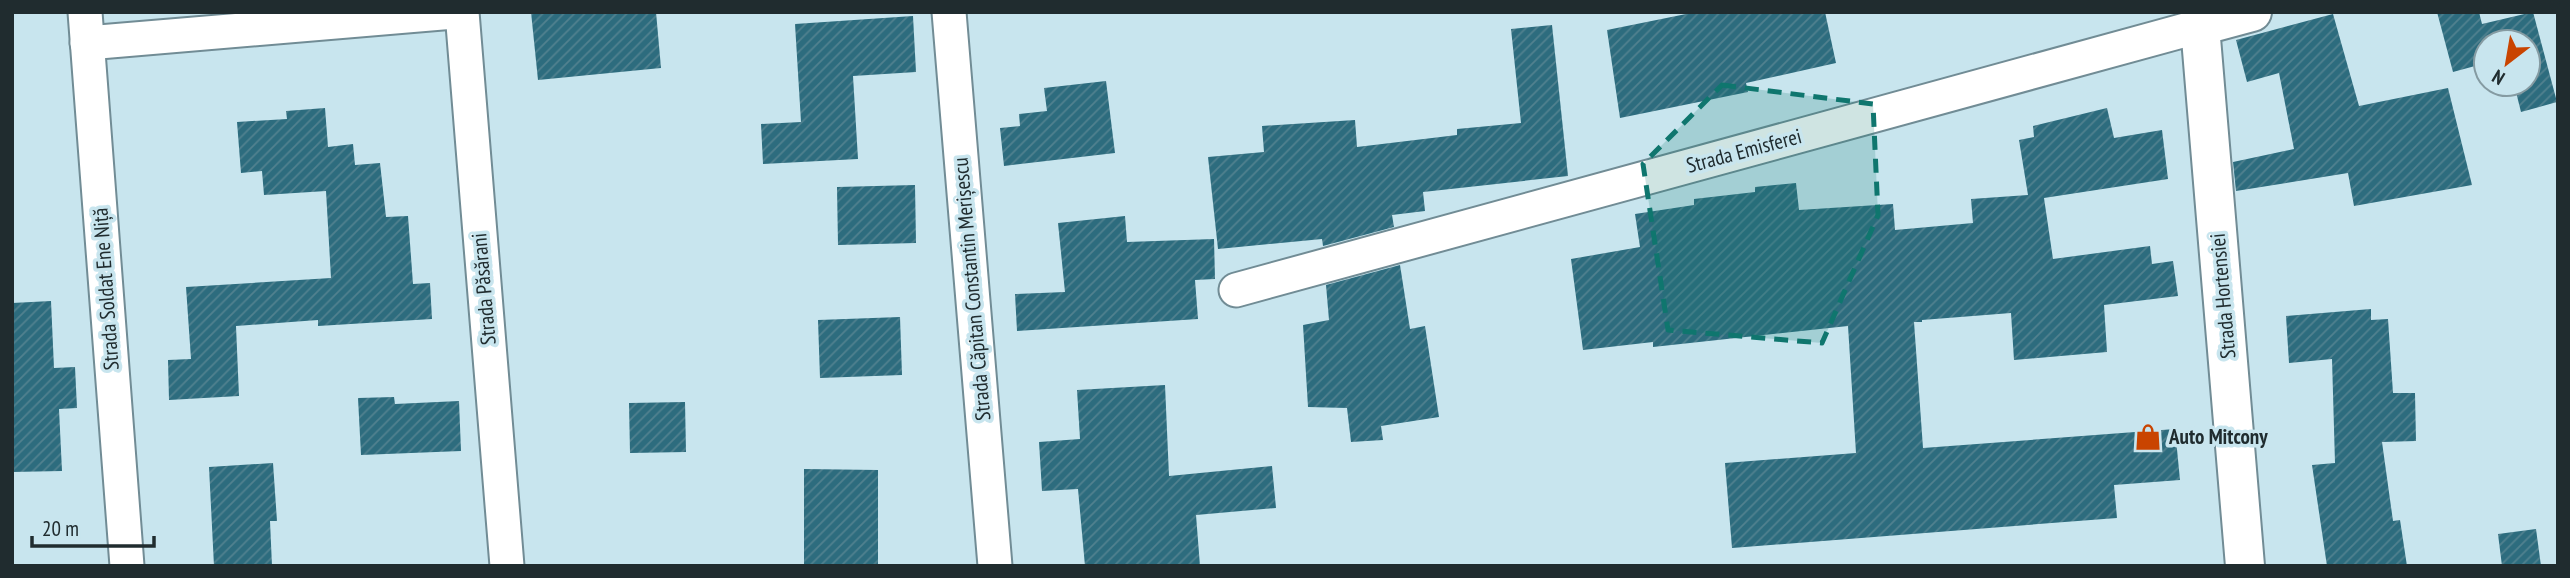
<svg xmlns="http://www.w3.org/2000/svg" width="2570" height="578" font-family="'PT Sans Narrow',sans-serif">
  <defs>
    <pattern id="building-hatch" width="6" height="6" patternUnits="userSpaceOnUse" patternTransform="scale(1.75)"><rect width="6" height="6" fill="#2d6c7e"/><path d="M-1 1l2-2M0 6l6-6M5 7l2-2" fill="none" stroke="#51818f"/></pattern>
  </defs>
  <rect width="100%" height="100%" fill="#c8e5ee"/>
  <g fill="url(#building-hatch)">
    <path d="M531,12H656L661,68L538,80Z"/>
    <path d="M1696,12H1825L1836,63L1746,83L1748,92L1620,118L1607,30Z"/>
    <path d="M2437,12H2479L2482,24L2533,12L2557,102L2521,112L2514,84H2528V42H2486V63L2453,72Z"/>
    <path d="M2333,14L2359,106L2448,88L2472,185L2354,206L2348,173L2236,191L2233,162L2294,149L2279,73L2247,82L2236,40Z"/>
    <path d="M913,16L916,72L853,76L858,159L763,164L761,124L801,122L795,24Z"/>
    <path d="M1552,25L1568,176L1423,192L1425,211L1392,215L1394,227L1323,246L1322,239L1218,249L1208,157L1264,152L1262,126L1355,120L1357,147L1457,135V129L1521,123L1511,29Z"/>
    <path d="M1106,81L1115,153L1004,166L1000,128L1020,126L1019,114L1047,111L1044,88Z"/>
    <path d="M325,108L328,147L353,144L355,165L380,163L386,217L408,216L413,284L430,283L432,319L318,326V320L236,326L239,396L169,400L168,360L191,359L186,287L331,278L326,191L264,195L262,171L241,173L237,122L287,119L286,111Z"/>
    <path d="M2107,108L2114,138L2162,130L2168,179L2044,198L2053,259L2150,246L2152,264L2173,261L2178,296L2104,305L2107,352L2014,360L2011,313L1922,320V322H1914L1923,448L2175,429L2180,480L2114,485L2117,518L1732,548L1725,463L1856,453L1848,326L1653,347V342L1583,350L1571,259L1640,247L1635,214L1694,205V199L1755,192V187L1796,183L1799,210L1893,204L1895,230L1973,223L1971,199L2028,195L2019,140L2034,137L2033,126Z"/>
    <path d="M915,185L916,243L838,245L837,187Z"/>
    <path d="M1125,216L1127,242L1214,239L1215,279L1195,280L1198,319L1017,331L1015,294L1065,292L1058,223Z"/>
    <path d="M1400,265L1410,329L1425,326L1439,417L1381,426L1383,440L1351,442L1347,408L1308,407L1303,325L1329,320L1326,285Z"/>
    <path d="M51,301L54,368L75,367L77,408L59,409L62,471L12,472V303Z"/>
    <path d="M2371,309V320L2388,319L2393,393H2415L2416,441L2382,442L2393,521L2400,520L2407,566H2327L2312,465L2335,463L2332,359L2289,363L2286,316Z"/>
    <path d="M900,317L902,375L820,378L818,320Z"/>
    <path d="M1165,385L1169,476L1272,466L1276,508L1196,515L1200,566H1085L1078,489L1042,491L1039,442L1080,439L1077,390Z"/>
    <path d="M394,397L395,404L459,401L461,451L361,455L358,398Z"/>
    <path d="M685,402L686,452L630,453L629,403Z"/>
    <path d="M273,463L277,521H270L272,566H214L209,467Z"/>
    <path d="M804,469L878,470V566H804Z"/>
    <path d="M2536,529L2541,566H2502L2498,534Z"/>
  </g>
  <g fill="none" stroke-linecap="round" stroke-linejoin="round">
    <defs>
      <g id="street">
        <path d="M85,12L127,566"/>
        <path d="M462,12L507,566"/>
        <path d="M949,12L995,566"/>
        <path d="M87,43L454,12"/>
        <path d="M1236,290L2200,26"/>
      </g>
      <path id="secondary" d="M2245,566L2200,26L2252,12"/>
    </defs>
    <use href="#street" stroke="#718c95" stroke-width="37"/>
    <use href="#secondary" stroke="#718c95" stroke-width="42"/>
    <use href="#street" stroke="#fff" stroke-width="33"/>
    <use href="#secondary" stroke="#fff" stroke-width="38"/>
  </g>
  <path fill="#0f766e" fill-opacity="0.2" stroke="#0f766e" stroke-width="5" stroke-dasharray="14 9" stroke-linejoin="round" d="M1722,85L1873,104L1878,215L1822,343L1668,330L1643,164Z"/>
  <defs>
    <symbol id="shop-bare" viewBox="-9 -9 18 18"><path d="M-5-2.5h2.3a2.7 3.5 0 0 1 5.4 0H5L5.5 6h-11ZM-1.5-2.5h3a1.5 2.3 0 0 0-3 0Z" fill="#c94400" stroke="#c8e5ee" stroke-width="2.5" paint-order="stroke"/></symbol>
  </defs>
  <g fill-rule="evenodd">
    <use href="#shop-bare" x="2129" y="418" width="38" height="38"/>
  </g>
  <g text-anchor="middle" stroke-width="7" stroke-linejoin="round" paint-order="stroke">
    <g font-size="21" fill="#202c2f" stroke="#c8e5ee">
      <text transform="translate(1744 151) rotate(-15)" y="7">Strada Emisferei</text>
      <text transform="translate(106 289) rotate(-94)" y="7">Strada Soldat Ene Niță</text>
      <text transform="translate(484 289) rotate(-95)" y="7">Strada Păsărani</text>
      <text transform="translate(972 289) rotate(-95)" y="7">Strada Căpitan Constantin Merișescu</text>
      <text transform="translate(2223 296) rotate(-95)" y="7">Strada Hortensiei</text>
    </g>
    <g font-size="21" font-weight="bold" fill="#202c2f" stroke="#c8e5ee" text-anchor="start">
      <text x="2169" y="444">Auto Mitcony</text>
    </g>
  </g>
  <rect width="2570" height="578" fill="none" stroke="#202c2f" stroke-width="28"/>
  <g transform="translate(2507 63) rotate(211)"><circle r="33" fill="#c8e5ee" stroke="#859ba2" stroke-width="2"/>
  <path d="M0-5L12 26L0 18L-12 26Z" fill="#c94400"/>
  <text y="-10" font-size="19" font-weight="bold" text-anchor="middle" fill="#202c2f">N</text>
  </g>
  <path d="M32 536v10h122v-10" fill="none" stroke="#202c2f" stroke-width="3.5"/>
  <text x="42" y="536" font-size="21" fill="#202c2f" stroke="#c8e5ee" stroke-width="5" paint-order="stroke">20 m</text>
</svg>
